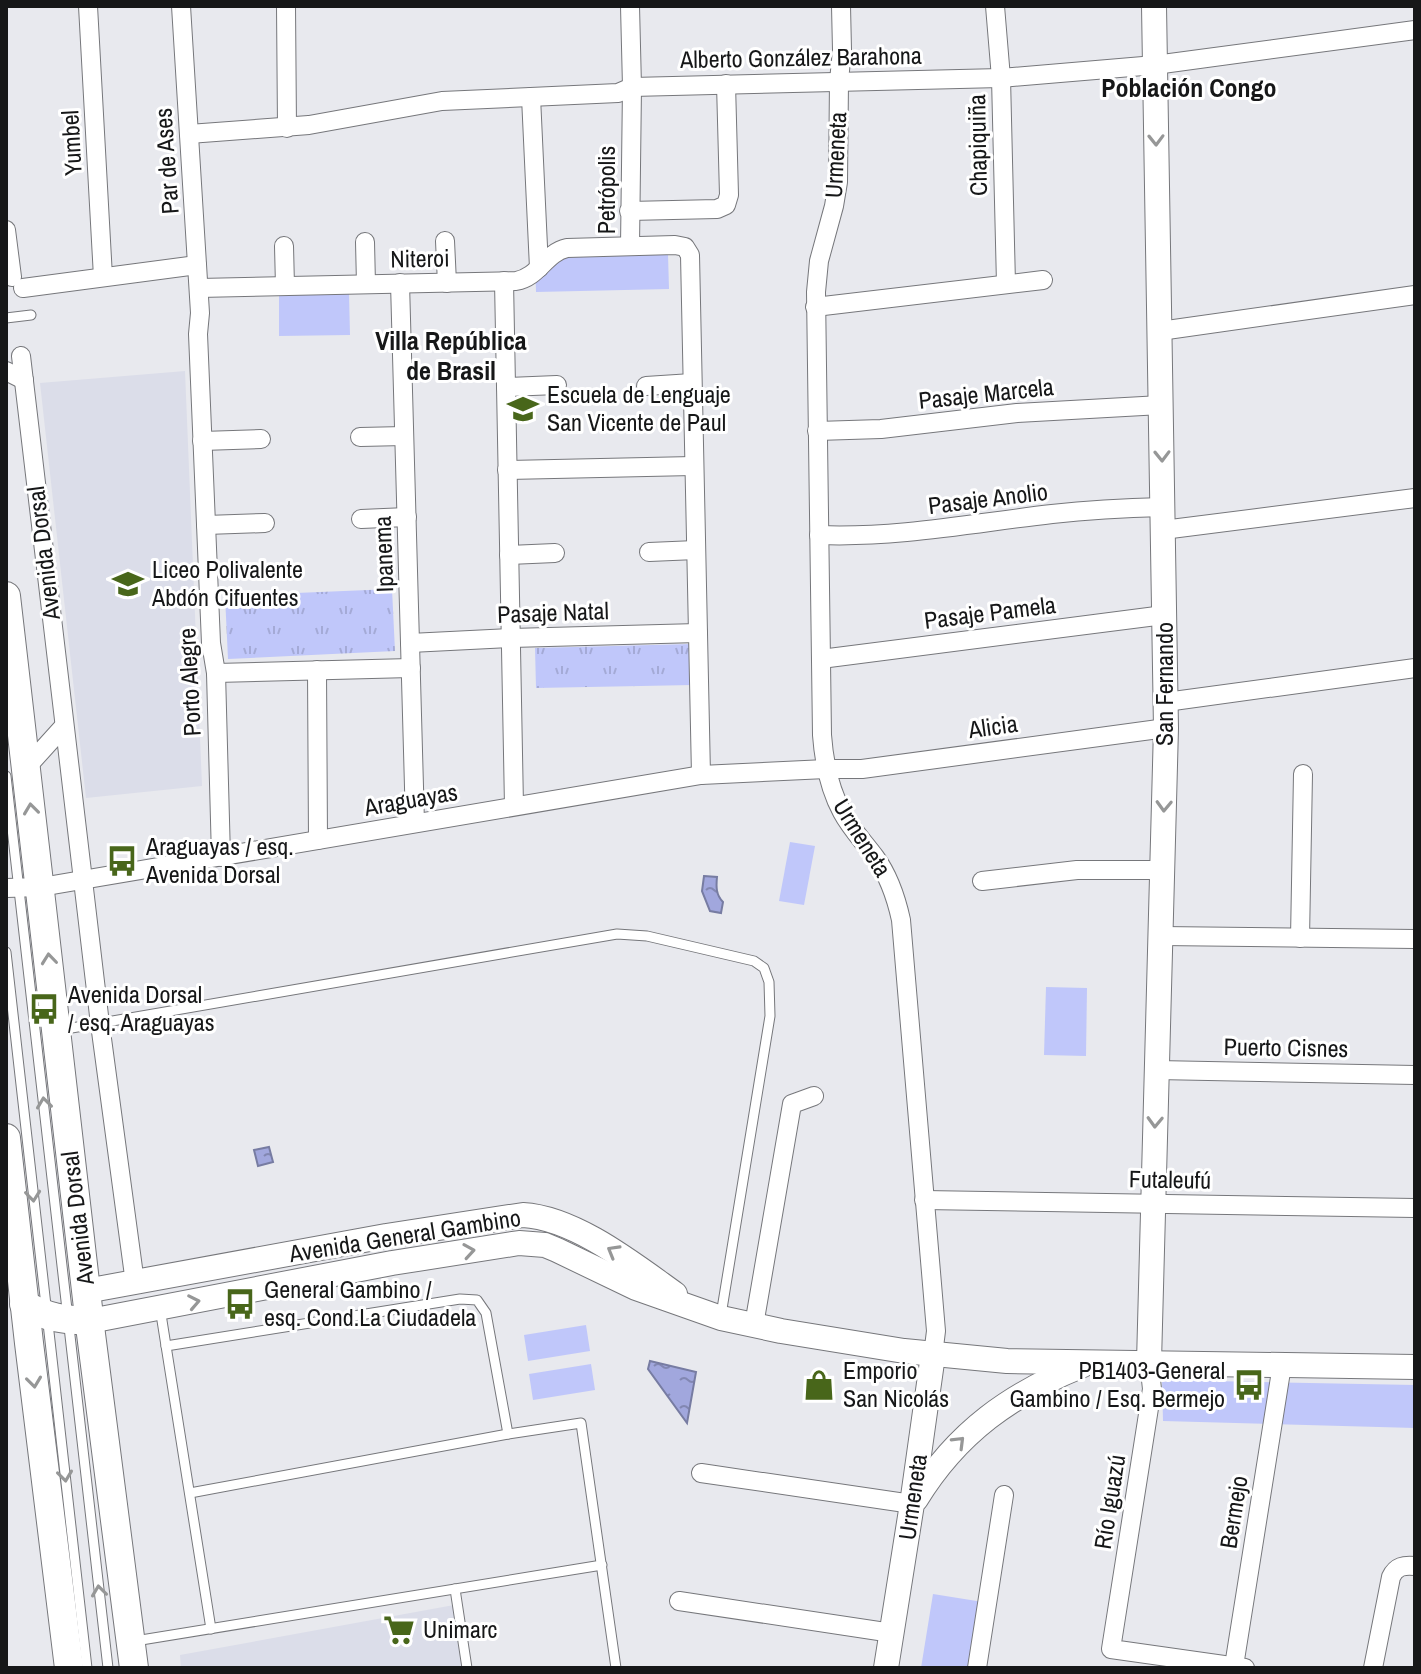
<svg xmlns="http://www.w3.org/2000/svg" width="1421" height="1674" font-family="'Archivo Narrow',sans-serif">
  <defs>
    <pattern id="park-tufts" width="24" height="20" patternUnits="userSpaceOnUse" patternTransform="scale(2)"><rect width="24" height="20" fill="#c0c7fa"/><path d="M3 7l-1-3M5 7V3M7 7l1-3M15 17l-1-3M17 17v-4M19 17l1-3" fill="none" stroke="#a4aad6"/></pattern>
    <pattern id="water-ripples" width="26" height="14" patternUnits="userSpaceOnUse" patternTransform="scale(2)"><rect width="26" height="14" fill="#a1a7dd"/><path d="M2 4q2-2 4 0t4 0M15 11q2-2 4 0t4 0" fill="none" stroke="#8287b2"/></pattern>
  </defs>
  <rect width="100%" height="100%" fill="#e8e9ee"/>
  <g fill="#dbdde9">
    <path d="M185,371L202,786L86,798L40,383Z"/>
    <path d="M454,1605L463,1668H181L180,1655Z"/>
  </g>
  <g fill="#c0c7fa">
    <path d="M668,254L669,289L536,292L535,256Z"/>
    <path d="M349,293L350,335L279,336V294Z"/>
    <path d="M790,842L815,846L804,905L779,901Z"/>
    <path d="M1046,987L1087,988L1086,1056L1044,1055Z"/>
    <path d="M586,1325L590,1351L528,1361L524,1335Z"/>
    <path d="M591,1364L595,1390L533,1400L529,1374Z"/>
    <path d="M1162,1380L1415,1385V1428L1163,1421Z"/>
    <path d="M933,1594L983,1602L973,1668H921Z"/>
  </g>
  <g fill="url(#park-tufts)">
    <path d="M392,589L395,651L228,659L225,596Z"/>
    <path d="M692,644L693,685L536,688L535,648Z"/>
  </g>
  <g fill="url(#water-ripples)" stroke="#777ca2" stroke-width="2">
    <path d="M704,876L717,877C716,887 716,895 723,902L721,913L710,911L702,891Z"/>
    <path d="M269,1147L273,1162L258,1166L254,1150Z"/>
    <path d="M650,1361L696,1372L687,1423L648,1369Z"/>
  </g>
  <g fill="none" stroke-linecap="round" stroke-linejoin="round">
    <defs>
      <g id="lane">
        <path d="M6,318L31,315"/>
        <path d="M6,776L108,1668"/>
        <path d="M6,952L87,1668"/>
        <path d="M60,1030L617,934L647,936L754,961L764,968L769,982L770,1016L721,1315"/>
        <path d="M160,1308L211,1629"/>
        <path d="M166,1346L460,1299L477,1300L486,1313L508,1434"/>
        <path d="M190,1493L508,1434L581,1423L616,1668"/>
        <path d="M455,1589L467,1668"/>
        <path d="M135,1641L602,1565"/>
      </g>
      <g id="street">
        <path d="M88,6L103,277"/>
        <path d="M181,6L200,313L198,334L211,643L216,673L221,857"/>
        <path d="M286,6L287,128"/>
        <path d="M630,6L632,87L630,246"/>
        <path d="M841,6L842,50L839,81L838,182L834,206L819,261L816,292L822,735C824,762 829,788 842,812C851,829 864,842 875,857C889,876 896,897 901,920L936,1331L933,1355"/>
        <path d="M995,6L1001,78L1006,284"/>
        <path d="M531,97L539,268"/>
        <path d="M189,134L309,125L442,101L618,93L632,87L1001,78L1155,65L1415,30"/>
        <path d="M629,211L717,209L726,205L729,195L726,84"/>
        <path d="M6,230L12,277"/>
        <path d="M445,241L447,283"/>
        <path d="M365,242L366,284"/>
        <path d="M284,246L285,286"/>
        <path d="M504,281L514,806"/>
        <path d="M400,283L415,823"/>
        <path d="M23,288L197,265"/>
        <path d="M199,288L516,281C539,277 545,253 567,248L675,245L685,247L690,255L701,775"/>
        <path d="M815,307L1043,280"/>
        <path d="M1160,331L1415,295"/>
        <path d="M21,356L100,1024L135,1283"/>
        <path d="M6,371L24,380"/>
        <path d="M646,386L692,383"/>
        <path d="M506,387L557,385"/>
        <path d="M817,431L881,429L1017,413L1161,405"/>
        <path d="M360,437L404,436"/>
        <path d="M202,441L261,439"/>
        <path d="M507,470L693,466"/>
        <path d="M361,519L407,517"/>
        <path d="M206,525L265,523"/>
        <path d="M1163,530L1415,498"/>
        <path d="M819,535C898,538 974,523 1052,514C1089,510 1126,508 1163,507"/>
        <path d="M649,552L696,550"/>
        <path d="M509,555L555,553"/>
        <path d="M410,643L511,638L698,633"/>
        <path d="M821,659L1164,615"/>
        <path d="M317,670L318,840"/>
        <path d="M216,673L411,668"/>
        <path d="M1166,702L1415,668"/>
        <path d="M26,768L64,726"/>
        <path d="M982,881L1077,870H1162"/>
        <path d="M6,888L41,887L82,880L701,775L826,769H862L1166,728"/>
        <path d="M1161,936L1415,939"/>
        <path d="M1300,938L1303,774"/>
        <path d="M1157,1070L1415,1075"/>
        <path d="M924,1200L1415,1208"/>
        <path d="M754,1325L792,1104L814,1096"/>
        <path d="M1149,1362L1152,1389L1111,1649L1245,1668"/>
        <path d="M701,1473L912,1504"/>
        <path d="M679,1601L892,1633"/>
        <path d="M1234,1666L1282,1365"/>
        <path d="M977,1668L1004,1495"/>
        <path d="M1373,1668L1391,1577C1396,1566 1404,1565 1415,1566"/>
      </g>
      <g id="secondary">
        <path d="M86,1291L386,1236L523,1215C575,1218 633,1264 675,1294"/>
        <path d="M90,1321L392,1263L519,1243L545,1245L557,1250L636,1288L721,1318L781,1331L904,1351L1007,1361L1415,1367"/>
        <path d="M1149,1362L1166,728L1154,6"/>
        <path d="M916,1499C957,1432 1011,1394 1083,1365"/>
        <path d="M886,1668L912,1504L933,1355"/>
      </g>
      <g id="primary">
        <path d="M6,596L91,1334L134,1668"/>
        <path d="M6,1138L29,1343L69,1668"/>
        <path d="M24,1304C45,1318 66,1320 90,1321"/>
      </g>
    </defs>
    <use href="#lane" stroke="#76777b" stroke-width="11"/>
    <use href="#street" stroke="#76777b" stroke-width="20"/>
    <use href="#secondary" stroke="#76777b" stroke-width="26"/>
    <use href="#primary" stroke="#76777b" stroke-width="30"/>
    <use href="#lane" stroke="#fff" stroke-width="9"/>
    <use href="#street" stroke="#fff" stroke-width="18"/>
    <use href="#secondary" stroke="#fff" stroke-width="24"/>
    <use href="#primary" stroke="#fff" stroke-width="28"/>
  </g>
  <defs><path id="oneway-chevron" d="M-2-3.5L2.5 0L-2 3.5" fill="none" stroke-width="1.6" stroke-linecap="round" stroke-linejoin="round" transform="scale(2)"/></defs>
  <g stroke="#969797">
    <use href="#oneway-chevron" transform="translate(1156 140) rotate(89)"/>
    <use href="#oneway-chevron" transform="translate(1162 456) rotate(89)"/>
    <use href="#oneway-chevron" transform="translate(1164 806) rotate(92)"/>
    <use href="#oneway-chevron" transform="translate(31 809) rotate(-97)"/>
    <use href="#oneway-chevron" transform="translate(49 959) rotate(-96)"/>
    <use href="#oneway-chevron" transform="translate(44 1103) rotate(-97)"/>
    <use href="#oneway-chevron" transform="translate(1155 1122) rotate(92)"/>
    <use href="#oneway-chevron" transform="translate(33 1196) rotate(84)"/>
    <use href="#oneway-chevron" transform="translate(469 1251) rotate(-9)"/>
    <use href="#oneway-chevron" transform="translate(613 1251) rotate(-150)"/>
    <use href="#oneway-chevron" transform="translate(194 1302) rotate(-11)"/>
    <use href="#oneway-chevron" transform="translate(34 1382) rotate(83)"/>
    <use href="#oneway-chevron" transform="translate(959 1442) rotate(-45)"/>
    <use href="#oneway-chevron" transform="translate(65 1476) rotate(83)"/>
    <use href="#oneway-chevron" transform="translate(99 1591) rotate(-97)"/>
  </g>
  <defs>
    <symbol id="school-bare" viewBox="-9 -9 18 18"><path d="M0-5L7-2L0 1L-7-2ZM-4 1L0 2.5L4 1V4Q0 6-4 4Z" fill="#48661a" stroke="#fff" stroke-width="2.5" paint-order="stroke"/></symbol>
    <symbol id="bus-bare" viewBox="-9 -9 18 18"><path d="M-5-6H5V4H4V6H2V4H-2V6H-4V4H-5ZM-3.5-4V0h7V-4ZM-3.5 1.2v1.5H-2V1.2ZM2 1.2v1.5H3.5V1.2Z" fill="#48661a" stroke="#fff" stroke-width="2.5" paint-order="stroke"/></symbol>
    <symbol id="shop-bare" viewBox="-9 -9 18 18"><path d="M-5-2.5h2.3a2.7 3.5 0 0 1 5.4 0H5L5.5 6h-11ZM-1.5-2.5h3a1.5 2.3 0 0 0-3 0Z" fill="#48661a" stroke="#fff" stroke-width="2.5" paint-order="stroke"/></symbol>
    <symbol id="supermarket-bare" viewBox="-9 -9 18 18"><path d="M-6-5.5h2.5l.6 2H6L4.5 2H-2.5L-4.4-4H-6ZM-1.5 3.2a1.3 1.3 0 1 0 .1 0ZM3 3.2a1.3 1.3 0 1 0 .1 0Z" fill="#48661a" stroke="#fff" stroke-width="2.5" paint-order="stroke"/></symbol>
  </defs>
  <g fill-rule="evenodd">
    <use href="#school-bare" x="501" y="387" width="44" height="44"/>
    <use href="#school-bare" x="106" y="562" width="44" height="44"/>
    <use href="#bus-bare" x="100" y="839" width="44" height="44"/>
    <use href="#bus-bare" x="22" y="987" width="44" height="44"/>
    <use href="#bus-bare" x="218" y="1282" width="44" height="44"/>
    <use href="#shop-bare" x="797" y="1363" width="44" height="44"/>
    <use href="#bus-bare" x="1227" y="1363" width="44" height="44"/>
    <use href="#supermarket-bare" x="377" y="1608" width="44" height="44"/>
  </g>
  <g text-anchor="middle" stroke-width="6" stroke-linejoin="round" paint-order="stroke">
    <g font-size="24" fill="#161718" stroke="#fff">
      <text transform="translate(801 58) rotate(-1)" y="8">Alberto González Barahona</text>
      <text transform="translate(72 143) rotate(-93)" y="8">Yumbel</text>
      <text transform="translate(978 145) rotate(-91)" y="8">Chapiquiña</text>
      <text transform="translate(836 155) rotate(-87)" y="8">Urmeneta</text>
      <text transform="translate(167 161) rotate(-94)" y="8">Par de Ases</text>
      <text transform="translate(607 190) rotate(-90)" y="8">Petrópolis</text>
      <text transform="translate(420 259) rotate(-1)" y="8">Niteroi</text>
      <text transform="translate(986 394) rotate(-6)" y="8">Pasaje Marcela</text>
      <text transform="translate(988 499) rotate(-7)" y="8">Pasaje Anolio</text>
      <text transform="translate(44 553) rotate(-97)" y="8">Avenida Dorsal</text>
      <text transform="translate(384 554) rotate(-92)" y="8">Ipanema</text>
      <text transform="translate(553 613) rotate(-2)" y="8">Pasaje Natal</text>
      <text transform="translate(990 613) rotate(-7)" y="8">Pasaje Pamela</text>
      <text transform="translate(190 682) rotate(-93)" y="8">Porto Alegre</text>
      <text transform="translate(1165 684) rotate(-90)" y="8">San Fernando</text>
      <text transform="translate(993 727) rotate(-8)" y="8">Alicia</text>
      <text transform="translate(411 800) rotate(-10)" y="8">Araguayas</text>
      <text transform="translate(862 838) rotate(58)" y="8">Urmeneta</text>
      <text transform="translate(1286 1048) rotate(1)" y="8">Puerto Cisnes</text>
      <text transform="translate(1170 1180) rotate(1)" y="8">Futaleufú</text>
      <text transform="translate(78 1218) rotate(-97)" y="8">Avenida Dorsal</text>
      <text transform="translate(405 1236) rotate(-9)" y="8">Avenida General Gambino</text>
      <text transform="translate(913 1497) rotate(-82)" y="8">Urmeneta</text>
      <text transform="translate(1110 1502) rotate(-81)" y="8">Río Iguazú</text>
      <text transform="translate(1234 1512) rotate(-81)" y="8">Bermejo</text>
    </g>
    <g font-size="24" fill="#161718" stroke="#fff" text-anchor="start">
      <text x="547" y="403">Escuela de Lenguaje<tspan x="547" dy="28">San Vicente de Paul</tspan></text>
      <text x="152" y="578">Liceo Polivalente<tspan x="152" dy="28">Abdón Cifuentes</tspan></text>
      <text x="146" y="855">Araguayas / esq.<tspan x="146" dy="28">Avenida Dorsal</tspan></text>
      <text x="68" y="1003">Avenida Dorsal<tspan x="68" dy="28">/ esq. Araguayas</tspan></text>
      <text x="264" y="1298">General Gambino /<tspan x="264" dy="28">esq. Cond.La Ciudadela</tspan></text>
      <text x="843" y="1379">Emporio<tspan x="843" dy="28">San Nicolás</tspan></text>
      <text x="1225" y="1379" text-anchor="end">PB1403-General<tspan x="1225" dy="28">Gambino / Esq. Bermejo</tspan></text>
      <text x="423" y="1638">Unimarc</text>
    </g>
    <g font-size="26" font-weight="bold" fill="#161718" stroke="#fff">
      <text x="1189" y="97">Población Congo</text>
      <text x="451" y="350">Villa República<tspan x="451" dy="30">de Brasil</tspan></text>
    </g>
  </g>
  <rect width="1421" height="1674" fill="none" stroke="#161718" stroke-width="16"/>
</svg>
